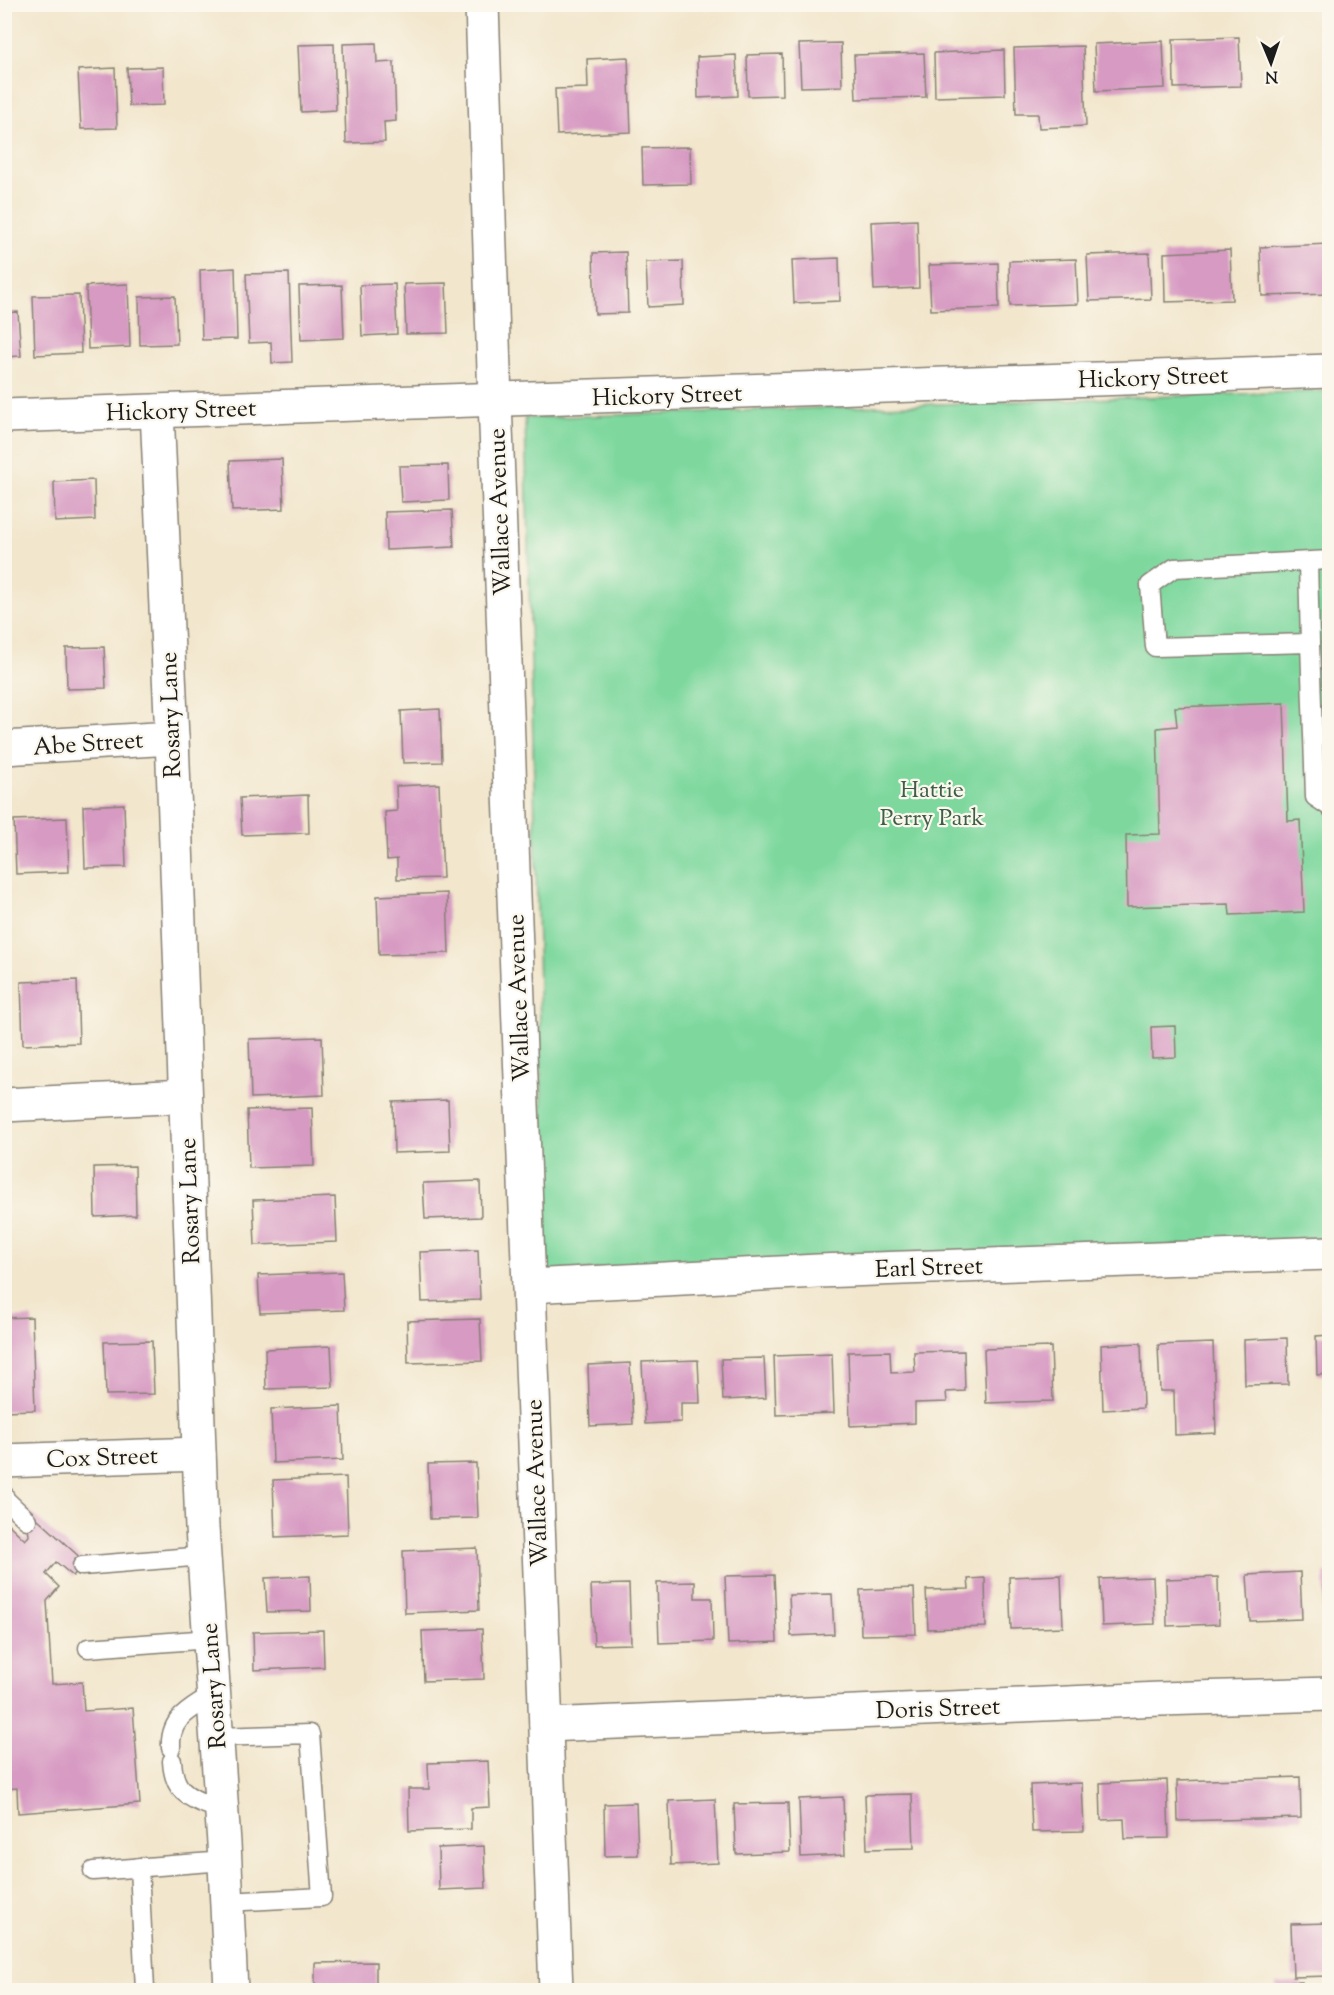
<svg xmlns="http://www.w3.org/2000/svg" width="1334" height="1995" font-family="'Sorts Mill Goudy',serif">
  <rect width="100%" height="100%" fill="#fbf7ec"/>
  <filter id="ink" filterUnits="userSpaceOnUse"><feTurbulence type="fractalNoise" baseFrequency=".0167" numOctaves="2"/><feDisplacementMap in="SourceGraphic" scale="12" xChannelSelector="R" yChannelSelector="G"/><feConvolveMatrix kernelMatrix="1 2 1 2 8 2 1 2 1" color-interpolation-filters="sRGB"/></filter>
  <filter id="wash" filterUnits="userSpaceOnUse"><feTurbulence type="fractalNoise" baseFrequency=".008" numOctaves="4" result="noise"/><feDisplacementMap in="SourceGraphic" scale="24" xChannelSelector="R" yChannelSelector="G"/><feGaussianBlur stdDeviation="1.35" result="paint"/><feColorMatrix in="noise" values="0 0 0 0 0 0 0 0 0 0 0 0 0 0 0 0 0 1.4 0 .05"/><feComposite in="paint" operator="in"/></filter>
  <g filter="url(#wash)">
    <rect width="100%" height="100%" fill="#f2e6cc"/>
    <path fill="#7ed89e" stroke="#4d7a5d" stroke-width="1.5" d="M1329,391V1239L546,1272L525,418Z"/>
    <g id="blocks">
      <g fill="#d79ac2">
        <path d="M1239,37L1241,86L1174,88L1173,39Z"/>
        <path d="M1163,41L1165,88L1096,91L1094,44Z"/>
        <path d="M376,43L377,63L394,62L396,121L384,122L385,142L346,143L343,44Z"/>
        <path d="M841,43L842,86L801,87L799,44Z"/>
        <path d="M334,44L336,110L301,112L298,45Z"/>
        <path d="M1083,46L1086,126L1039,128L1038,114H1016L1014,48Z"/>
        <path d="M1004,50L1005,95L935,97L934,53Z"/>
        <path d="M4,52H8L10,116L4,117Z"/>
        <path d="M924,53L926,97L856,99L854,55Z"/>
        <path d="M782,54L783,95L748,96L747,55Z"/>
        <path d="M736,55L738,96L698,98L697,57Z"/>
        <path d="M628,57L631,132L557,135L555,89L588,88L587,59Z"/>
        <path d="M163,67L164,105L129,106L127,68Z"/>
        <path d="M115,68L117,128L81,129L78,70Z"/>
        <path d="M690,147L691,184L643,185L642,148Z"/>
        <path d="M917,220L919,288L874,290L871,222Z"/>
        <path d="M1330,244V294L1262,296L1260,247Z"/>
        <path d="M1230,250L1232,300L1165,302L1164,253Z"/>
        <path d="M626,252L628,313L595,314L593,253Z"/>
        <path d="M1149,253L1151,299L1089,301L1087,255Z"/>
        <path d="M839,258L840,301L794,303L792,260Z"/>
        <path d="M1076,259L1078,304L1010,306L1009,261Z"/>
        <path d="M683,261L684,305L648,307L646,262Z"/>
        <path d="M998,263L999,308L931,310L929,265Z"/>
        <path d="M235,268L237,339L202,340L200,270Z"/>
        <path d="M289,273L292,362L272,363L271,342L249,343L246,274Z"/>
        <path d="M446,283L448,333L406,334L404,284Z"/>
        <path d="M128,284L130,347L88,349L86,286Z"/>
        <path d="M395,284L397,334L362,336L360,285Z"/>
        <path d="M342,285L344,338L301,340L299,286Z"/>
        <path d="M79,295L81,353L35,355L33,296Z"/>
        <path d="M175,296L177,344L140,345L139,297Z"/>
        <path d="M18,312L21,356L4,357V313Z"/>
        <path d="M282,459L284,509L232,511L230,461Z"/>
        <path d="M448,465L449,500L401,502L399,466Z"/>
        <path d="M94,480L95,520L55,522L54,482Z"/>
        <path d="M452,510L454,547L386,550L385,512Z"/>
        <path d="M104,647L106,688L67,689L66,648Z"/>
        <path d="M1284,703L1288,821L1300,820L1304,912L1230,915L1229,904L1127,907L1126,835L1160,834L1157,728L1177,726L1175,707Z"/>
        <path d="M440,709L442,762L403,763L401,711Z"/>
        <path d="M439,784L443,878L397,879V859L387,860L385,812L397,811L396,786Z"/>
        <path d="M308,795L309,833L242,835L240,798Z"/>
        <path d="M124,804L126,867L85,868L83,806Z"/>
        <path d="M67,818L69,872L16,874L14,820Z"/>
        <path d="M447,893L449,953L379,955L377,896Z"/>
        <path d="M77,980L79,1043L23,1045L21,982Z"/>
        <path d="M1175,1026L1176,1057L1152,1058L1151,1027Z"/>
        <path d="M322,1037L324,1095L251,1098L249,1039Z"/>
        <path d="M448,1100L450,1151L394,1153L393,1102Z"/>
        <path d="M312,1108L314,1166L249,1168L247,1110Z"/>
        <path d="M135,1166L136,1215L95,1217L94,1167Z"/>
        <path d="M480,1181L481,1217L425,1219L423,1183Z"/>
        <path d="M335,1197L337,1242L255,1245L253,1200Z"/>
        <path d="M478,1250L480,1300L422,1302L420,1252Z"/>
        <path d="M342,1272L344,1310L260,1313L258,1275Z"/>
        <path d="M32,1317L35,1410L4,1411V1318Z"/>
        <path d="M480,1319L482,1361L408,1363L407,1321Z"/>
        <path d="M1330,1335V1374L1317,1375L1316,1336Z"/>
        <path d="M1287,1338L1288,1384L1245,1385L1244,1340Z"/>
        <path d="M152,1341L154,1394L106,1395L104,1342Z"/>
        <path d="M1141,1343L1143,1408L1103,1410L1101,1345Z"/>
        <path d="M1213,1343L1216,1433L1175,1435L1174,1391H1160L1158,1345Z"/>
        <path d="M331,1346L333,1387L266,1389L265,1349Z"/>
        <path d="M1051,1347L1053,1401L986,1403L984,1349Z"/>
        <path d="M890,1351L891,1373L915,1372L914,1352L964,1351L965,1391L946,1392L947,1402L915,1403V1423L850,1426L848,1352Z"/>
        <path d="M832,1354L834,1413L776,1415L774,1356Z"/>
        <path d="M764,1358L766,1398L723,1400L721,1359Z"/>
        <path d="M698,1360L700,1403H681V1422L645,1424L642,1362Z"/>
        <path d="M630,1363L633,1424L590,1426L588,1365Z"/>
        <path d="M341,1406L343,1460L273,1463L271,1409Z"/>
        <path d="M476,1463L478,1518L430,1519L428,1464Z"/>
        <path d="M346,1477L348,1534L275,1537L273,1480Z"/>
        <path d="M26,1508L85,1562L73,1576L56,1562L46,1574L59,1587L47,1601L52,1684L82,1682L84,1711L133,1708L140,1804L18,1813L17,1788L4,1789V1520L25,1540L29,1536Z"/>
        <path d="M477,1548L479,1610L405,1613L403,1551Z"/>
        <path d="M1300,1572L1302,1619L1250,1621L1247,1575Z"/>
        <path d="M1324,1573H1330V1616H1325Z"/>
        <path d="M774,1575L777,1642L728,1644L725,1576Z"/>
        <path d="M1061,1575L1063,1627L1011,1629L1009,1577Z"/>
        <path d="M310,1576L311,1611L267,1612L265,1578Z"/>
        <path d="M1153,1577L1155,1624L1102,1626L1100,1579Z"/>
        <path d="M1218,1577L1219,1624L1167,1626L1166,1579Z"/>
        <path d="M985,1578L986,1627L928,1629L926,1590L969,1589L968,1579Z"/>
        <path d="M695,1582V1598H712L713,1641L659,1643L657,1583Z"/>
        <path d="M629,1584L631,1644L594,1645L591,1585Z"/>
        <path d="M914,1588L916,1634L861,1635L860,1590Z"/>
        <path d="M832,1594L834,1634L791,1636L789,1595Z"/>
        <path d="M482,1629L484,1679L424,1681L422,1631Z"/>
        <path d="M323,1630L324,1667L254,1670L253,1632Z"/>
        <path d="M488,1761L490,1807L471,1808V1829L409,1831L408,1789H429L428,1763Z"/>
        <path d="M1300,1777L1301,1818L1178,1821L1177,1781Z"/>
        <path d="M1326,1777H1330V1810H1328Z"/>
        <path d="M1167,1780L1169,1838L1125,1839L1124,1819L1101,1820L1100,1783Z"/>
        <path d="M1082,1783L1084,1831L1032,1832L1030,1785Z"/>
        <path d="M912,1794L914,1848L867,1849L865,1795Z"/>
        <path d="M843,1797L845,1855L801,1857L799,1799Z"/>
        <path d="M715,1799L718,1863L671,1865L669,1801Z"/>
        <path d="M636,1803L638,1855L605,1856L604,1804Z"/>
        <path d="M788,1803L790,1852L736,1854L734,1804Z"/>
        <path d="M484,1846L486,1888L439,1890L438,1848Z"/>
        <path d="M1330,1923V1976L1293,1977L1291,1924Z"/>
        <path d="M376,1962V1990H315V1963Z"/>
        <path d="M1302,1982V1990H1277V1983Z"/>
      </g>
    </g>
  </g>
  <g filter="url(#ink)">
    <use href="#blocks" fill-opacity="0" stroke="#878174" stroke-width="1.5"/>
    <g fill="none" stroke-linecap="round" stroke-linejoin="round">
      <defs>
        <g id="lane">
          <path d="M1330,560L1174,568L1150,585L1155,647L1310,643L1315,797L1330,807"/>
          <path d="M1308,562L1310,643"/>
          <path d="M4,1495L5,1499L27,1520"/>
          <path d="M82,1566L204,1556"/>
          <path d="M88,1648L210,1639"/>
          <path d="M217,1737L310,1734L322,1897L227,1902"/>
          <path d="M171,1748C169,1717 191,1710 214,1694"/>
          <path d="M172,1761C174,1797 193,1798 222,1811"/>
          <path d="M139,1867L145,1990"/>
          <path d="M93,1871L225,1861"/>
        </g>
        <g id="street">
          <path d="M482,4L495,401L556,1990"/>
          <path d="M157,411L172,738L202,1528L224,1843L231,1990"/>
          <path d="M4,416L1330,371"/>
          <path d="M4,748L172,738"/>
          <path d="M4,1105L185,1096"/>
          <path d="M529,1286L818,1271L1330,1253"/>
          <path d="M4,1461L199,1454"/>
          <path d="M546,1725L1160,1699L1330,1694"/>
        </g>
      </defs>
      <use href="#lane" stroke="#878174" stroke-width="21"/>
      <use href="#street" stroke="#878174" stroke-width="36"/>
      <use href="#lane" stroke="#fff" stroke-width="18"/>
      <use href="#street" stroke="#fff" stroke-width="33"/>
    </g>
  </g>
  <g text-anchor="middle" stroke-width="4.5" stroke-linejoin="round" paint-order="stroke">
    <g font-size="24" fill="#1c1c1c" stroke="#fbf7ec">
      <text transform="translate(1153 377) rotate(-2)" y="8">Hickory Street</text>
      <text transform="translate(667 395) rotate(-2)" y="8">Hickory Street</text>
      <text transform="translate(181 410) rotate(-2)" y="8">Hickory Street</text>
      <text transform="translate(499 512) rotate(-92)" y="8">Wallace Avenue</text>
      <text transform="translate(170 715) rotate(-92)" y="8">Rosary Lane</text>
      <text transform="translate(88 743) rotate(-4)" y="8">Abe Street</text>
      <text transform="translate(518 998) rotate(-92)" y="8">Wallace Avenue</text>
      <text transform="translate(189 1201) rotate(-92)" y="8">Rosary Lane</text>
      <text transform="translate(929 1267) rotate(-2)" y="8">Earl Street</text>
      <text transform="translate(102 1457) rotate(-2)" y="8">Cox Street</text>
      <text transform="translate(536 1483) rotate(-92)" y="8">Wallace Avenue</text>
      <text transform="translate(213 1686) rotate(-94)" y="8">Rosary Lane</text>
      <text transform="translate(938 1708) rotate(-2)" y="8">Doris Street</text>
    </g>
    <g font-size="24" fill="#3e5e4a" stroke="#fbf7ec">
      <text x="932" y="797">Hattie<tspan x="932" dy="28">Perry Park</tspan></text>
    </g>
  </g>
  <rect width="1334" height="1995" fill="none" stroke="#fbf7ec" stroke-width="24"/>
  <g transform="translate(1271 63) rotate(178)" stroke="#fbf7ec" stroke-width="4.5" paint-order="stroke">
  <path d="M0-4.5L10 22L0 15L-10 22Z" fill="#1c1c1c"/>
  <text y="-9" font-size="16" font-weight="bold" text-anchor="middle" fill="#1c1c1c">N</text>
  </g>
</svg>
